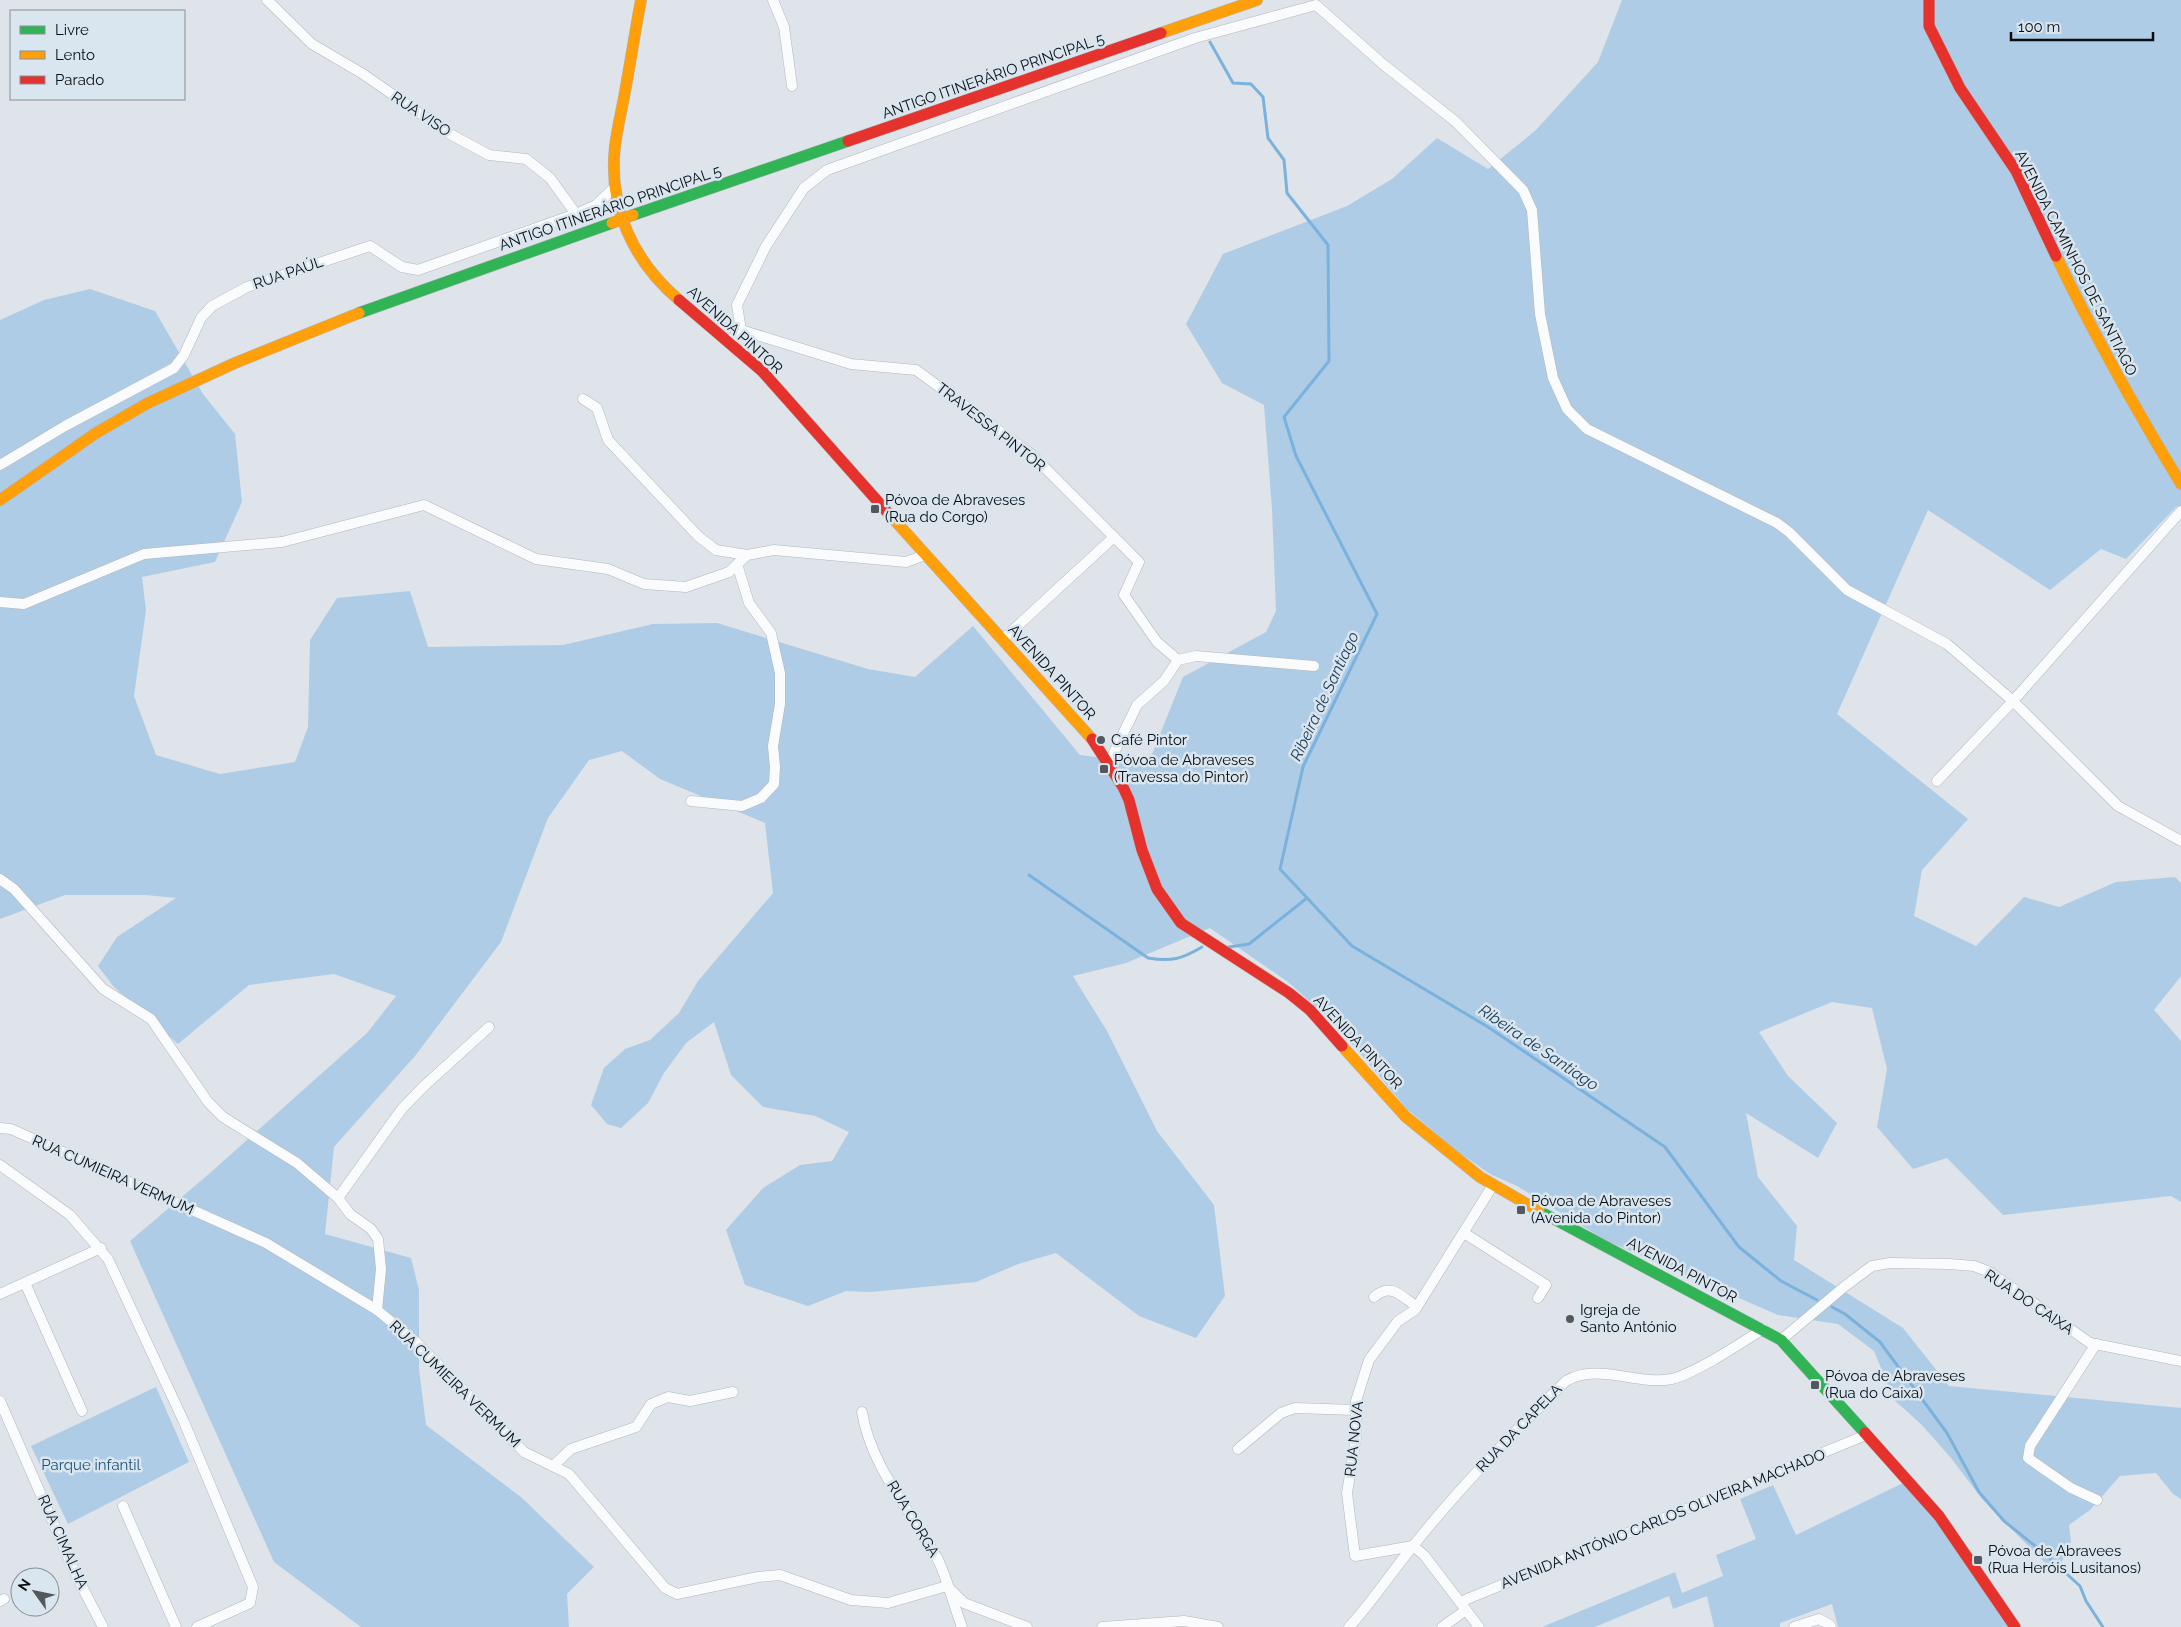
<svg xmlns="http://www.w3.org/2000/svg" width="2181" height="1627" font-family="Raleway,sans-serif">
  <rect width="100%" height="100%" fill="#dee4ea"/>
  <g fill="#afcce6">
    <path d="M1622,0H2181V509L2177,506L2126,559L2101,549L2050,590L1928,510L1837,714L1968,819L1922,870L1914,916L1976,946L2024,897L2059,907L2116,882L2175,877L2181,883V976L2154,1010L2181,1041V1202L2171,1196L2003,1215L1947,1158L1913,1169L1877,1127L1887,1069L1872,1008L1832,1002L1759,1032L1788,1076L1837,1123L1818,1158L1746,1113L1758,1177L1797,1226L1794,1260L1903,1328L1949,1386L2181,1408V1499L2173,1494L2156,1473L2120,1476L2090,1510L2069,1525L2071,1542L2056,1574L1982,1499L1951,1458L1921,1424L1894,1400L1874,1351L1838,1324L1778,1315L1605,1240L1517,1186L1490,1174L1457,1151L1407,1109L1334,1023L1288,982L1210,928L1126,963L1073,976L1107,1031L1157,1131L1214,1205L1225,1296L1196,1338L1139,1316L1056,1253L1018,1264L976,1282L871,1292L846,1291L808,1306L745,1285L726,1230L763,1188L800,1165L832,1161L849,1132L815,1116L763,1107L731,1075L714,1022L686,1043L664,1073L648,1103L621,1128L607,1124L591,1105L604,1068L625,1049L650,1040L679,1013L698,981L773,893L765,823L660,779L622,751L589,760L548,818L501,942L415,1056L334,1147L325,1234L411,1258L419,1290V1369L426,1425L521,1497L594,1567L567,1594L569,1627H361L274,1562L130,1241L210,1173L367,1033L396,996L334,974L249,985L178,1044L114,987L98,966L117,937L176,898L146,895H65L0,919V320L44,300L90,289L155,311L203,394L235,434L242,502L215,562L142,577L146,610L134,696L156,755L220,774L295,762L308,727L310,640L337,598L410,591L428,647L563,645L653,624L717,623L868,669L915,677L973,626L1080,755L1148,764L1183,677L1266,632L1276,611L1272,509L1264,405L1222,383L1186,324L1223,254L1347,206L1392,179L1437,138L1488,169L1536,130L1598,62Z"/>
    <path d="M156,1387L189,1462L68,1524L31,1446Z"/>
    <path d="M1903,1483L1937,1521L2009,1627H1838L1832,1604L1780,1623V1627H1714L1707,1596L1673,1609L1669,1596L1595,1627H1542L1675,1572L1682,1593L1723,1576L1716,1555L1756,1539L1740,1499L1773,1485L1796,1535Z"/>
  </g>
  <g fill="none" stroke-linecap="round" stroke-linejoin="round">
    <g stroke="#7bb2dd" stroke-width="3">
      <path d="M1210,42L1233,83L1251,84L1263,97L1268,138L1284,160L1287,193L1328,245L1329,361L1284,417L1296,456L1377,614L1303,767L1280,869L1352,946L1488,1027L1665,1147L1739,1247L1781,1281L1817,1300"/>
      <path d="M1029,875L1148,958C1171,962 1182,959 1202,947"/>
      <path d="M1229,947L1249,944L1307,898"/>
      <path d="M1832,1307L1845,1314L1880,1342L1947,1433L1979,1492L2004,1521L2045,1554L2080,1586L2086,1601L2103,1627"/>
    </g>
    <defs>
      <g id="street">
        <path d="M267,0L312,44L363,74L448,133L489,155L526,159L550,178L576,214"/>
        <path d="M773,0L784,27L792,86"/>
        <path d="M741,330L737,305L766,246L804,188L827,170L1195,38L1316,5L1384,65L1456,122L1523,190L1532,210L1540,314L1553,378L1567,409L1587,429L1777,523L1789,532L1847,590L1947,644L2013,701L2118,806L2181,841"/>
        <path d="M729,342L741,330L851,364L916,370L1031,454L1139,562L1124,595L1157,642L1178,660"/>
        <path d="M583,399L597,408L608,440L698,536L716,550L747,555"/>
        <path d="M0,465L65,426L174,368L184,355L201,318L212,306L247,287L370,246L402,267L418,270L576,214L596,205L615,187"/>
        <path d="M0,602L24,604L144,554L282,542L424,505L536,559L608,569L644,584L686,587L729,572L747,555L774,550L906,562L925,555"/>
        <path d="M1002,640L1114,537"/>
        <path d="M1109,763L1137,705L1164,681L1178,660L1196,656L1314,666"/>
        <path d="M1937,781L2013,701L2181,511"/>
        <path d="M691,801L742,806L761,798L774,784L775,767L773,746L780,704V673L771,633L749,603L737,564"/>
        <path d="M0,879L14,889L103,989L151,1019L208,1102L223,1117L297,1163L338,1198L350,1214L371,1229L378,1239L381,1269L377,1310"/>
        <path d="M0,1128L11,1129L266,1243L377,1310L416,1342L524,1452L569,1474L665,1588L677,1594L758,1577L780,1575L851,1600L888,1603L947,1586"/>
        <path d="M0,1165L70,1215L108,1259L184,1422L253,1587L250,1603L197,1627"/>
        <path d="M338,1198L401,1110L423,1087L489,1027"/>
        <path d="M1464,1233L1546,1285L1538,1298"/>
        <path d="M25,1283L82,1411"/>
        <path d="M0,1294L101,1248"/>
        <path d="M1374,1297C1391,1282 1401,1296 1417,1307"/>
        <path d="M1781,1340L1844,1287L1872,1266L1890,1263L1949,1264L1974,1266L1990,1272L2090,1343L2181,1361"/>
        <path d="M2096,1344L2030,1446L2028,1458L2071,1488L2097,1500"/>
        <path d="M0,1401L76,1575L103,1627"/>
        <path d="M862,1412C871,1467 911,1511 937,1558C947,1577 954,1606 962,1627"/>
        <path d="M1238,1449L1281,1413L1295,1408L1356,1410"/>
        <path d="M553,1466L571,1449L636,1427L651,1404L668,1397L690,1401L733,1392"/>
        <path d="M123,1506L176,1627"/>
        <path d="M1413,1546L1355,1556L1347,1493L1356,1437V1401L1369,1360L1398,1321L1415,1310L1493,1185"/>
        <path d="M1413,1546L1424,1555L1479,1627"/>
        <path d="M950,1589L964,1603L1027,1627"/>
        <path d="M0,1601L4,1599"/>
        <path d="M1460,1602L1866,1435"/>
        <path d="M1102,1627L1184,1621L1218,1627"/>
        <path d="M1349,1627C1372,1602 1391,1573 1413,1546C1460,1487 1512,1434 1566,1381C1598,1362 1637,1386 1672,1379C1696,1373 1741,1343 1763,1329"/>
        <path d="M1442,1627L1466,1610"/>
        <path d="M1794,1627L1819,1619L1830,1625L1831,1627"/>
      </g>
      <g id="fast">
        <path d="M633,215L848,141"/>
        <path d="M359,313L612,223"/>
        <path d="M1539,1211L1781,1340L1865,1433"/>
      </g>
      <g id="slow">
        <path d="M641,0C635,32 630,65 624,97C621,113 617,130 615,146C608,207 633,261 679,300"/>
        <path d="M1161,33L1257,0"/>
        <path d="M2056,256C2094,335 2136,410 2181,484"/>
        <path d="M0,500L96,433L148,403L235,363L359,313"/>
        <path d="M889,514L1092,739"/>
        <path d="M1342,1046L1406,1117L1480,1177L1539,1211"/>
      </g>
      <g id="jam">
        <path d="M1929,0V26L1960,88L2016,171L2056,256"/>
        <path d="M848,141L1161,33"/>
        <path d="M679,300L762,371L889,514"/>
        <path d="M1092,739L1123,787L1129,800L1142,850L1157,889L1181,923L1289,993L1310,1010L1342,1046"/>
        <path d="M1865,1433L1939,1516L2015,1627"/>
      </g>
    </defs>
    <use href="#street" stroke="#b2b6bb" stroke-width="11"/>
    <use href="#fast" stroke="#b2b6bb" stroke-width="12"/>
    <use href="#slow" stroke="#b2b6bb" stroke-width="12"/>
    <use href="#jam" stroke="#b2b6bb" stroke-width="12"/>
    <use href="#street" stroke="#fafbfc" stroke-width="10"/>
    <use href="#fast" stroke="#30b455" stroke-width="11"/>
    <use href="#slow" stroke="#ff9f0a" stroke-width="11"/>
    <use href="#jam" stroke="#e5322d" stroke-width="11"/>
    <defs>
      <path id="slow-bridge" d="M612,223L633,215"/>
    </defs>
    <use href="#slow-bridge" stroke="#a3aeb8" stroke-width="12" stroke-linecap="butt"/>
    <use href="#slow-bridge" stroke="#ff9f0a" stroke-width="11"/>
  </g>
  <g fill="#54585c" stroke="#d9e5ef" stroke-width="2">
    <rect x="870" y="504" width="10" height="10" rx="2.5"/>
    <circle cx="1101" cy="740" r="5"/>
    <rect x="1099" y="764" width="10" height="10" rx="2.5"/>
    <rect x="1516" y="1205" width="10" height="10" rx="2.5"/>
    <circle cx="1570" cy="1319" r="5"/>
    <rect x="1810" y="1380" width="10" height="10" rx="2.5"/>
    <rect x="1973" y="1555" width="10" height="10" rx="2.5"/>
  </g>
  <g text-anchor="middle" stroke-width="5" stroke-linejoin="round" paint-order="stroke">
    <g font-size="15" fill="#090d10" stroke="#d9e5ef">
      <text transform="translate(993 76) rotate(-19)" y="5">ANTIGO ITINERÁRIO PRINCIPAL 5</text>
      <text transform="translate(421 114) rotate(34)" y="5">RUA VISO</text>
      <text transform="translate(610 208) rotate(-19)" y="5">ANTIGO ITINERÁRIO PRINCIPAL 5</text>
      <text transform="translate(2076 263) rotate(63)" y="5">AVENIDA CAMINHOS DE SANTIAGO</text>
      <text transform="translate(288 273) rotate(-19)" y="5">RUA PAÚL</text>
      <text transform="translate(735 330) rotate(42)" y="5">AVENIDA PINTOR</text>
      <text transform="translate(991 427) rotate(38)" y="5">TRAVESSA PINTOR</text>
      <text transform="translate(1052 672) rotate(48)" y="5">AVENIDA PINTOR</text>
      <text transform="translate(1358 1042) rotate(47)" y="5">AVENIDA PINTOR</text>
      <text transform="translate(113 1175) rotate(24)" y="5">RUA CUMIEIRA VERMUM</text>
      <text transform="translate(1682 1270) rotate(28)" y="5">AVENIDA PINTOR</text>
      <text transform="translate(2029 1302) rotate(34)" y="5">RUA DO CAIXA</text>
      <text transform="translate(455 1384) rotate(44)" y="5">RUA CUMIEIRA VERMUM</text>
      <text transform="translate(1519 1428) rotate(-46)" y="5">RUA DA CAPELA</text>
      <text transform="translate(1354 1439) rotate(-84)" y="5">RUA NOVA</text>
      <text transform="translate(913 1519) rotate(59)" y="5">RUA CORGA</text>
      <text transform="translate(1663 1519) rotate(-22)" y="5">AVENIDA ANTÓNIO CARLOS OLIVEIRA MACHADO</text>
      <text transform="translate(63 1542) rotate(66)" y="5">RUA CIMALHA</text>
    </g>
    <g font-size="15" fill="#090d10" stroke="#d9e5ef" text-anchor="start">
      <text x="885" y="505">Póvoa de Abraveses<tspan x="885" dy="17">(Rua do Corgo)</tspan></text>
      <text x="1111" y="745">Café Pintor</text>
      <text x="1114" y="765">Póvoa de Abraveses<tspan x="1114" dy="17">(Travessa do Pintor)</tspan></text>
      <text x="1531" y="1206">Póvoa de Abraveses<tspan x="1531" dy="17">(Avenida do Pintor)</tspan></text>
      <text x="1580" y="1315">Igreja de<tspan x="1580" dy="17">Santo António</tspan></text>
      <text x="1825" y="1381">Póvoa de Abraveses<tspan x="1825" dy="17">(Rua do Caixa)</tspan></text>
      <text x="1988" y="1556">Póvoa de Abravees<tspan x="1988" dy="17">(Rua Heróis Lusitanos)</tspan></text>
    </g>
    <g font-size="15" fill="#1d547c" stroke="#d9e5ef">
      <text x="91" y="1470">Parque infantil</text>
    </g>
    <g font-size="16" font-style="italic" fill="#1a3a53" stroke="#d9e5ef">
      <text transform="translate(1324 696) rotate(-65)" y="6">Ribeira de Santiago</text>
      <text transform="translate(1539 1047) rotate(34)" y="6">Ribeira de Santiago</text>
    </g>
  </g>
  <rect x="10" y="10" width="175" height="90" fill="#d9e5ef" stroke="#868f96"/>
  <rect x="20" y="26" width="25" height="8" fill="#30b455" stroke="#868f96"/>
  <text x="55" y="35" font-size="15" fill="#090d10">Livre</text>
  <rect x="20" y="51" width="25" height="8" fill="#ff9f0a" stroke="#868f96"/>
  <text x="55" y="60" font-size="15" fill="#090d10">Lento</text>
  <rect x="20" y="76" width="25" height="8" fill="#e5322d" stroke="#868f96"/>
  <text x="55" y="85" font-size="15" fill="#090d10">Parado</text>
  <g transform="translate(35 1592) rotate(303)"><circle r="24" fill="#d9e5ef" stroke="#868f96"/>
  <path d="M0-4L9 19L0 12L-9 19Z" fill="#54585c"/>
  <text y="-8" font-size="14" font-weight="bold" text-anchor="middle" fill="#090d10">N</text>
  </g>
  <path d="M2011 32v8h142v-8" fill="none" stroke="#090d10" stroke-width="2.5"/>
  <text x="2018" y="32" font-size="15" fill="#090d10" stroke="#d9e5ef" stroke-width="4" paint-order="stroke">100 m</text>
</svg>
